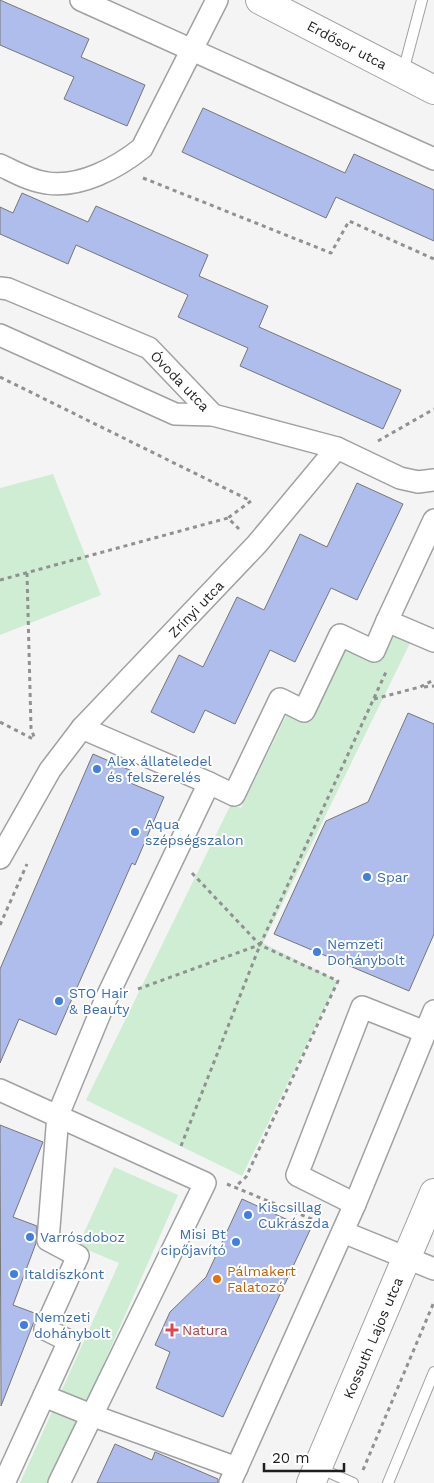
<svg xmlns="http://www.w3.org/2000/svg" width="434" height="1483" font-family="'Work Sans',sans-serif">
  <rect width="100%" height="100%" fill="#f4f4f5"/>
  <g fill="#ceedd3">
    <path d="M53,474L101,595L0,635V488Z"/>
    <path d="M391,630L412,639L263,943L338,981L242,1176L86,1100L231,804L241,808L288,712L343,645Z"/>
    <path d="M114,1167L178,1195L51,1483H20L119,1263L78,1246Z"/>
  </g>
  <g fill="#aebdeb" stroke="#777778">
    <path d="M0,0L89,39L81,57L145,85L127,126L64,99L74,77L0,45Z"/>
    <path d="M203,108L345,173L354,154L434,190V241L336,197L326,218L182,152Z"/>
    <path d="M22,193L88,222L96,206L208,255L199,276L268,306L259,327L401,390L383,429L240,366L248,348L178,317L188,295L76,245L68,264L0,234V207L13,213Z"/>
    <path d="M357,483L403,504L357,600L331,588L295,662L270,650L235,724L205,710L194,733L151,712L179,655L203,667L237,597L264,610L300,534L327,547Z"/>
    <path d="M408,713L434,724V934L409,991L274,934L326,821L368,802Z"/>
    <path d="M93,754L132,771L128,782L164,797L135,865L132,863L56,1035L19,1019L0,1063V969Z"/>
    <path d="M0,1125L43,1142L13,1217L37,1226L36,1243L13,1305L37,1314L1,1406Z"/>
    <path d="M242,1199L310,1230L223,1417L156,1388L170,1352L155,1345L170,1312L206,1277Z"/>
    <path d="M115,1444L152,1460L155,1452L218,1479V1483H97Z"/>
  </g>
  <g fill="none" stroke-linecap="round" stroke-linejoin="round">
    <defs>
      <g id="lane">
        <path d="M403,72L422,0"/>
        <path d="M319,1468L353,1483"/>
        <path d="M388,1483L434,1372"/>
      </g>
      <g id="street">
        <path d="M81,0L434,159"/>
        <path d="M0,165C15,172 30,181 47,183C80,188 117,168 142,148L217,0"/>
        <path d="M0,288L8,289L149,348L213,415L337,448L400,478L418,482L434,480"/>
        <path d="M0,335L175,414L213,415"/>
        <path d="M434,520L387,621L434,641"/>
        <path d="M82,728L209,783"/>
        <path d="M0,858L50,770L82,728L257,544L337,448"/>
        <path d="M0,1090L205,1183L59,1483"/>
        <path d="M355,1204L297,1175L362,1007L425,1032"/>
        <path d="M343,1232L434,1269"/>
        <path d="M44,1396L91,1415L237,1468"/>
        <path d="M4,1483L69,1341L45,1329L78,1256L48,1240L58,1115L105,1001L209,783L234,795L280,699L304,711L340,635L374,651L387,621"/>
        <path d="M230,1483L355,1204L434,1011"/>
      </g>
      <g id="secondary">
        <path d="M260,0L434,90"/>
        <path d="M311,1483L434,1193"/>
      </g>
    </defs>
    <use href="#lane" stroke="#a0a1a2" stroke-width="12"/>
    <use href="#street" stroke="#a0a1a2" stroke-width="24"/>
    <use href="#secondary" stroke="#a0a1a2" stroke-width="30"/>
    <g stroke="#919192" stroke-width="3" stroke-dasharray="4 4" stroke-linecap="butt">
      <path d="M143,178L331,253L349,221L434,259"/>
      <path d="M0,377L251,501L228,518"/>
      <path d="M378,441L434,409"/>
      <path d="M27,573L31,728L35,740"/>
      <path d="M0,580L228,518L239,529"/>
      <path d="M424,687L434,686"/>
      <path d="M374,699L420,687L434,680"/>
      <path d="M0,722L35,740"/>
      <path d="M192,873L260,945L338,981L246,1177L235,1187"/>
      <path d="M0,925L27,864"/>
      <path d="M138,989L259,945"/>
      <path d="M181,1146L260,945L386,672"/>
      <path d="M227,1184L321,1223"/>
      <path d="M363,1470L434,1302"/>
    </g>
    <use href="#lane" stroke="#fff" stroke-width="10"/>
    <use href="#street" stroke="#fff" stroke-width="21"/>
    <use href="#secondary" stroke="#fff" stroke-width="28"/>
  </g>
  <g fill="#3f7fe0" stroke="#fff" stroke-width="2">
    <circle cx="97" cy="769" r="5"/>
    <circle cx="135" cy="832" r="5"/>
    <circle cx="367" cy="877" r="5"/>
    <circle cx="317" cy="952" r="5"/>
    <circle cx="59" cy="1001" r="5"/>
    <circle cx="248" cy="1215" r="5"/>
    <circle cx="30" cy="1237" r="5"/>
    <circle cx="236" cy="1242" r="5"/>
    <circle cx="14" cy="1274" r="5"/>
    <circle cx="24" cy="1325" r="5"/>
  </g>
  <circle fill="#e8710a" stroke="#fff" stroke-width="2" cx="217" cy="1279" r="5"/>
  <path fill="#e0444e" stroke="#fff" stroke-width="2" d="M169.5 1322.5h5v5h5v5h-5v5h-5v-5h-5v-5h5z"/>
  <g text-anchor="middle" stroke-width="4" stroke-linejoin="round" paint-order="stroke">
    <g font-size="14" fill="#1e1e1f" stroke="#fff">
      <text transform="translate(347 45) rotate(28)" y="5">Erdősor utca</text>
      <text transform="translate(180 381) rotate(46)" y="5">Óvoda utca</text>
      <text transform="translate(196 609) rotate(-46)" y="5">Zrínyi utca</text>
      <text transform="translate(373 1338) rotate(-67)" y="5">Kossuth Lajos utca</text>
    </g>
    <g font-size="14" fill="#366cbe" stroke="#fff" text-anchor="start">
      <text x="107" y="766">Alex állateledel<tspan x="107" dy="16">és felszerelés</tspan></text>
      <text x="145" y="829">Aqua<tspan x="145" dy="16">szépségszalon</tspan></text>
      <text x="377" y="882">Spar</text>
      <text x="327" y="949">Nemzeti<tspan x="327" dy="16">Dohánybolt</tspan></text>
      <text x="69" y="998">STO Hair<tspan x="69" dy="16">&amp; Beauty</tspan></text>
      <text x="258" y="1212">Kiscsillag<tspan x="258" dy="16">Cukrászda</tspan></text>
      <text x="226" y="1239" text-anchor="end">Misi Bt<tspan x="226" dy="16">cipőjavító</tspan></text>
      <text x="40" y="1242">Varrósdoboz</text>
      <text x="24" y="1279">Italdiszkont</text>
      <text x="34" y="1322">Nemzeti<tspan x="34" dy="16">dohánybolt</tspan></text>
    </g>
    <g font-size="14" fill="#c56008" stroke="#fff" text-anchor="start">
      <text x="227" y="1276">Pálmakert<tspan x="227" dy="16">Falatozó</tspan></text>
    </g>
    <g font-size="14" fill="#be3a42" stroke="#fff" text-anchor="start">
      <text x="182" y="1335">Natura</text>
    </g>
  </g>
  <path d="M264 1463v8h80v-8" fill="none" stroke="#1e1e1f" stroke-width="2.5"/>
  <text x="272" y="1463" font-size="15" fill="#1e1e1f" stroke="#ffffff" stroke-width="4" paint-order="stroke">20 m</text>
</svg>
